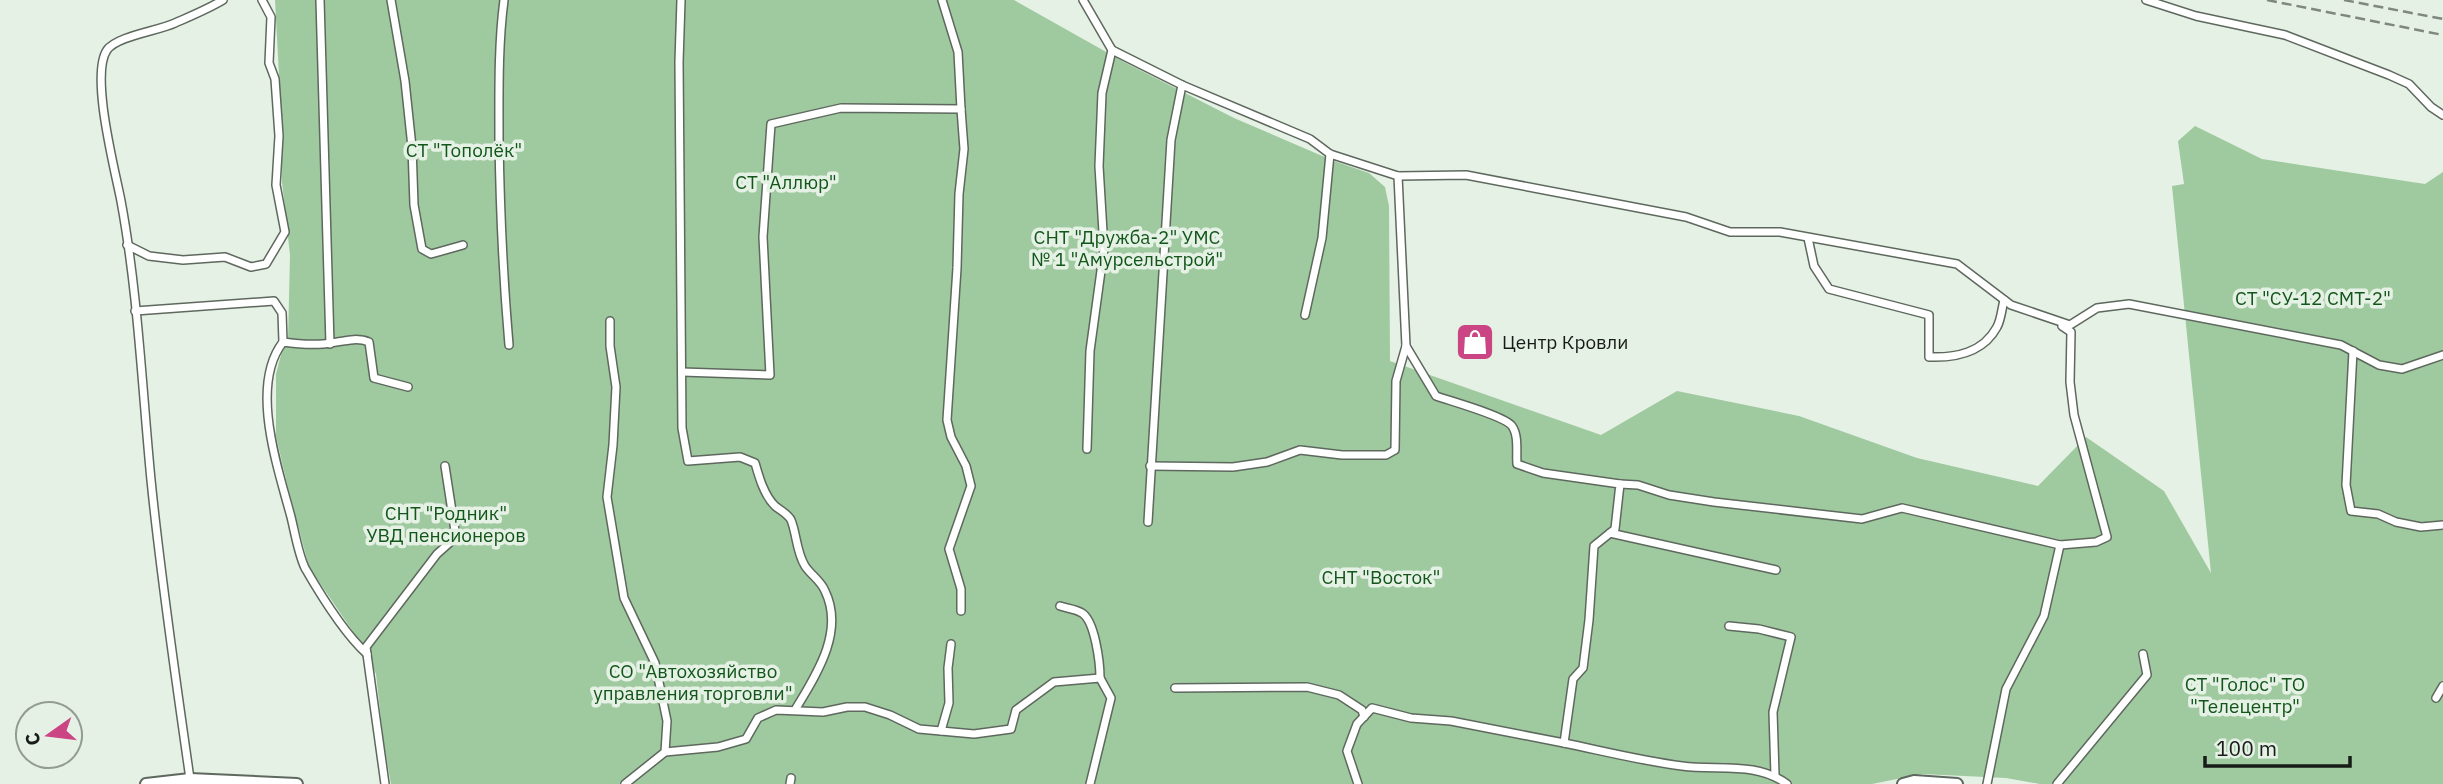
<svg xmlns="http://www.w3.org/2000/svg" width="2443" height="784" font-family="'IBM Plex Sans',sans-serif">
	<rect width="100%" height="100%" fill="#e5f1e5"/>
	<!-- green -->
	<polygon fill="#9fc99f" points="275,0 1014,0 1124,62 1234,118 1334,161 1369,173 1385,187 1389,206 1390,361 1601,435 1677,391 1799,416 1917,458 2038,486 2086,437 2164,491 2211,573 2172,186 2184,184 2178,141 2195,126 2262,159 2425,184 2443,172 2443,784 2040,784 2006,778 1922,774 1872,784 391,784 384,746 376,674 360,642 309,567 288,488 276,436 276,374 282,351 288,341 290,255 282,182 282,132"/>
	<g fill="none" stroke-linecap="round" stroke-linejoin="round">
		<!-- street casing -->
		<g stroke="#5e685e" stroke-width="10">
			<g id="street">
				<polyline points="320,0 330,344"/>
				<polyline points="391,0 405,81 412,147 414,205 422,249 431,254 463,245"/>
				<path d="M504,0c-6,46 -5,94 -5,140 1,69 4,136 10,205"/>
				<path d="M681,0l-2,62 3,366 6,33 52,-4 15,6c4,14 9,32 20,43 5,4 13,8 16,14 6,15 5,31 14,46 6,9 16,15 20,25 20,41 -9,84 -30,119"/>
				<polyline points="942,0 958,52 961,109"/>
				<polyline points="1083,0 1112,50 1182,85 1310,139 1330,154 1398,176 1466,175 1686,217 1730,232 1780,232 1957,264 2011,305 2070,325 2097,308 2129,304 2341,345 2379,365 2402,369 2443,355"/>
				<polyline points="2146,0 2196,16 2285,35 2389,75 2409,84 2431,107 2443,115"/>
				<path d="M1808,238l6,28 15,23 100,26v42c27,1 54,-4 68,-30 4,-7 5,-19 7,-27"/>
				<polyline points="127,245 149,256 183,260 225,257 251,267 266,264 285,232 276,185 279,136 275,79 269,63 271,17 262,0"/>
				<polyline points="135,311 274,301 282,313 283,342"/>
				<polyline points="1305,315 1322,238 1330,154"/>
				<polyline points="610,321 610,346 616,387 613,445 607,497 624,598 655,663 667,721 665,752 625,784"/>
				<path d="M1406,346l30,50c14,5 69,20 76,30 7,10 4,26 5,38l26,9 77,11 -5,45 -21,17 -5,74 -6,48 -10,11 -9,64c39,8 78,18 118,23 36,5 73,-5 105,18"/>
				<polyline points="2353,351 2346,485 2351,511 2378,514 2396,522 2421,527 2443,525"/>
				<polyline points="682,372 770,375 763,237 771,124 841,108 961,109 964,149 959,194 957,268 947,420 951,437 966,466 971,486 949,549 961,589 961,611"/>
				<polyline points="1087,449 1090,351 1104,249 1099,166 1102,93 1112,50"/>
				<polyline points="1150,466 1233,467 1267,462 1300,450 1342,455 1386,455 1395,450 1396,381 1406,346 1398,176"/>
				<polyline points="1620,484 1638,485 1669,495 1714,502 1862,519 1902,508 2060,545 2096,542 2107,537 2074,415 2070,382 2071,332 2062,326"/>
				<polyline points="1148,522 1171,140 1182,85"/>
				<polyline points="1610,533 1776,570"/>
				<path d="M1060,606c6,2 16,3 22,7 13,8 18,50 18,65"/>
				<polyline points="1729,626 1759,629 1791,637 1773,712 1775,775"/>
				<path d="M367,654c-21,-19 -47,-60 -62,-86 -7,-15 -10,-35 -14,-51 -13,-49 -42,-131 -8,-175 14,2 26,3 40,2 15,-1 32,-8 46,-2l5,36 34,9"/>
				<polyline points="1175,688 1307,687 1339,695 1362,710 1364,717"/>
				<polyline points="2436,698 2443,686"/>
				<polyline points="941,731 949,703 948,668 951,644"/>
				<polyline points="665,752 718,747 746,739 758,718 776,710 823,712 847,707 865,707 890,715 919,729 974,734 1011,729 1016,710 1054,682 1100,678 1111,698 1090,784"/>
				<path d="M190,779c-14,-99 -29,-199 -39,-299 -9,-93 -13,-187 -30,-279 -6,-31 -31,-126 -14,-151 10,-14 51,-19 68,-27 16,-7 33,-14 48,-23"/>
				<polyline points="385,784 366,647 437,554 456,537 445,466"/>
				<polyline points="790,784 791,778"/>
				<polyline points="1358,784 1347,751 1357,724 1372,708 1411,718 1451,721 1564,743"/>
				<polyline points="1987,784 2006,689 2044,616 2060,545"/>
				<polyline points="2057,784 2147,675 2143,654"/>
			</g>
		</g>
		<!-- secondary casing -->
		<g stroke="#5e685e" stroke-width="14">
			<g id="secondary">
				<polyline points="146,784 190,779 297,784"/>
				<polyline points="1903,784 1914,781 1957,784"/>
			</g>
		</g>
		<!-- street -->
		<use href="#street" stroke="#fff" stroke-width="7"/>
		<!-- secondary -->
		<use href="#secondary" stroke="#fff" stroke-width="10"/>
		<!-- rail -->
		<g stroke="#7f877f" stroke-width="2.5" stroke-dasharray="10 5" stroke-linecap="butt">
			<polyline points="2267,0 2443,35"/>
			<polyline points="2344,0 2443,19"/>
		</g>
	</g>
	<!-- icons -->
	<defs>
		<g id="shop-square" transform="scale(2.0125)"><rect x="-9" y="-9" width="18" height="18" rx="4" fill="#cb4484" stroke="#e5f1e5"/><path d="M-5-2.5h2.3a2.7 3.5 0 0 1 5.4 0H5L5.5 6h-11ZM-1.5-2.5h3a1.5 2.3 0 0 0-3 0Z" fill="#fff"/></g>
	</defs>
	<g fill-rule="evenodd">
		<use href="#shop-square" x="1475" y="342"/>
	</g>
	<g text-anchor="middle" stroke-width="7" stroke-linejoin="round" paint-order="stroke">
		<!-- park labels -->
		<g font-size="19" fill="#12561a" stroke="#e5f1e5">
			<text x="464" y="157">СТ "Тополёк"</text>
			<text x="786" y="189">СТ "Аллюр"</text>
			<text x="1127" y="244">СНТ "Дружба-2" УМС<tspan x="1127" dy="22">№ 1 "Амурсельстрой"</tspan></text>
			<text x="2313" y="305">СТ "СУ-12 СМТ-2"</text>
			<text x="446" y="520">СНТ "Родник"<tspan x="446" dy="22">УВД пенсионеров</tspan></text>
			<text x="1381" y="584">СНТ "Восток"</text>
			<text x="693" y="678">СО "Автохозяйство<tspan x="693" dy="22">управления торговли"</tspan></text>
			<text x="2245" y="691">СТ "Голос" ТО<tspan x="2245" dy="22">"Телецентр"</tspan></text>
		</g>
		<!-- poi labels -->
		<g font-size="19" fill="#181c18" stroke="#e5f1e5" text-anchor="start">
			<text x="1502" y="349">Центр Кровли</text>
		</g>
	</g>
	<!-- north arrow -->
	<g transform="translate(49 735) rotate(256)"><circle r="33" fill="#e5f1e5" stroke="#939c93" stroke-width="2"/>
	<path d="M0-5L12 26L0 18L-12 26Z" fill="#cb4484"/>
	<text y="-10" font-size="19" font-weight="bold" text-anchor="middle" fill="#181c18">С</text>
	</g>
	<!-- scale -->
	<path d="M2205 756v10h145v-10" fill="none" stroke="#181c18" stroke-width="3.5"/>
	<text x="2216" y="756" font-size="21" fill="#181c18" stroke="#e5f1e5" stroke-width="5" paint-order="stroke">100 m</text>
</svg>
